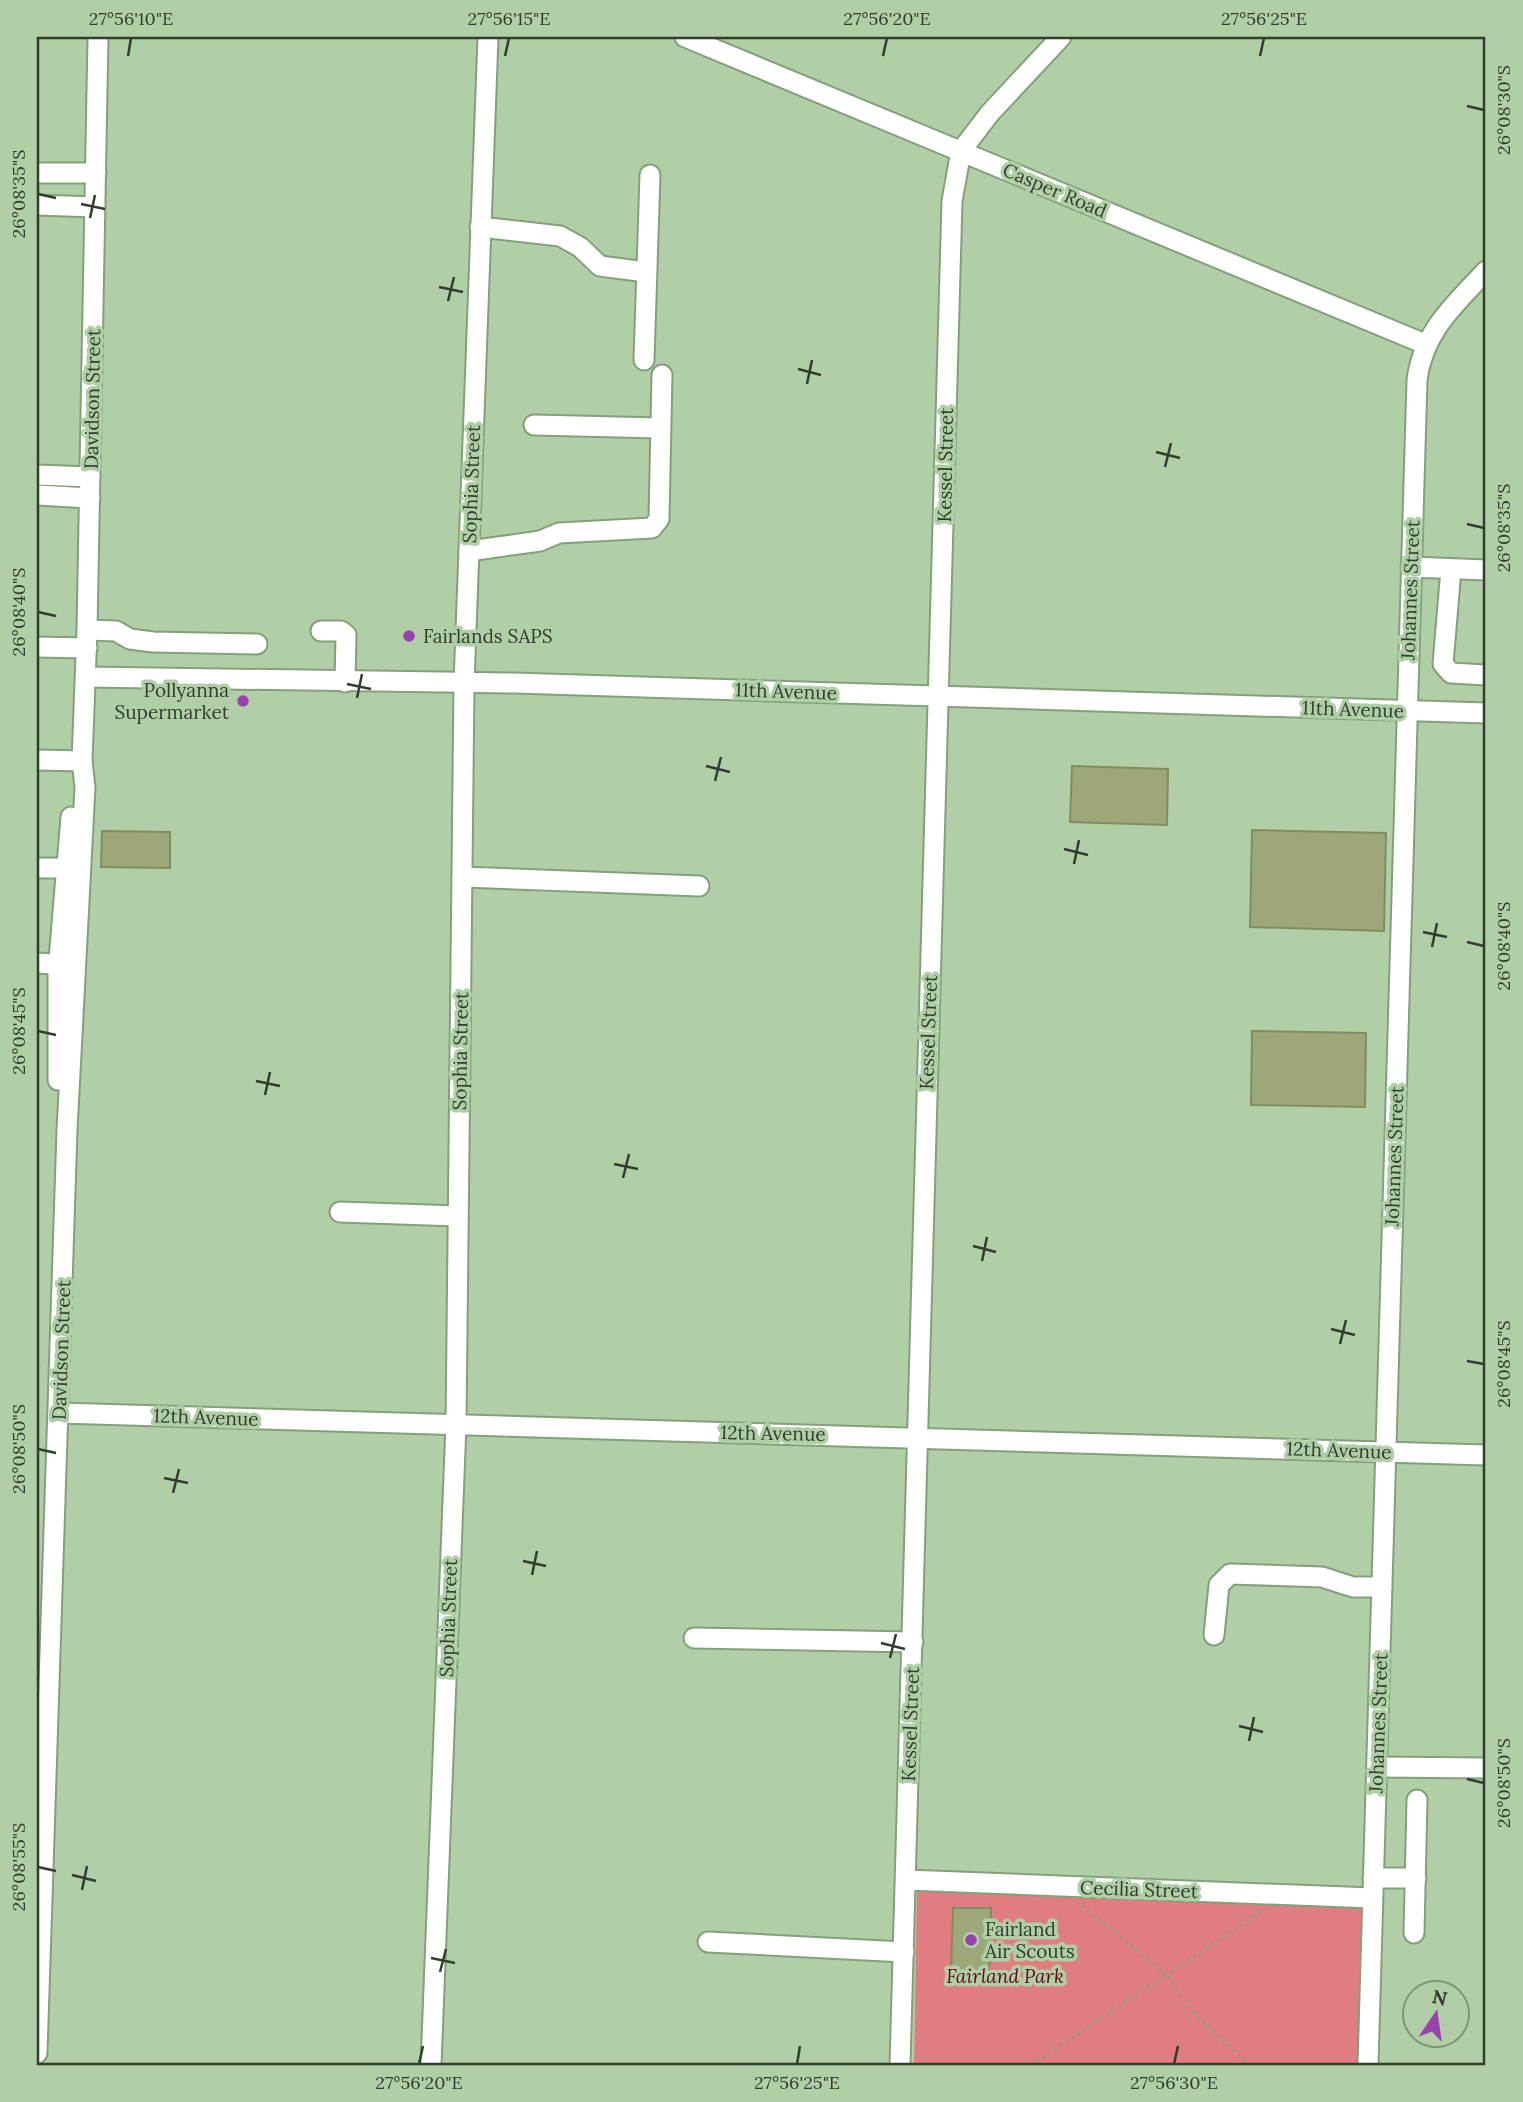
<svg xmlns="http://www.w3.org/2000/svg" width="1523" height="2102" font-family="Lora,serif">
	<rect width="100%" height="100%" fill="#b0cfa7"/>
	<!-- green -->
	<polygon fill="#df7d80" points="917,1882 1374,1904 1369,2065 914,2065"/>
	<!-- building -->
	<g fill="#9ca87a" stroke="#818c60" stroke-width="2">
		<polygon points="1072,766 1168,769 1167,825 1070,822"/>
		<polygon points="1252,830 1386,833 1384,931 1250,927"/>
		<polygon points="102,831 170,832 170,868 101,867"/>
		<polygon points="1252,1031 1366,1033 1365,1107 1251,1105"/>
		<polygon points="953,1908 991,1908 989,1974 951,1973"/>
	</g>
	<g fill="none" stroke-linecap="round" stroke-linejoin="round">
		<!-- minor casing -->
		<g stroke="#82a07a" stroke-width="23">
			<g id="minor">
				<polyline points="685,37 1425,344"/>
				<polyline points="37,173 96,173"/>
				<polyline points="37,205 95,207"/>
				<polyline points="480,227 560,236 580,247 600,266 646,272"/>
				<polyline points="644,360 650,175"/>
				<polyline points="534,425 660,428"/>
				<polyline points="37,475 90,477"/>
				<polyline points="37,495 90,498"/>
				<polyline points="469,551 540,541 559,533 652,528 659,519 662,375"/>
				<polyline points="1411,567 1486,570"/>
				<polyline points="1451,569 1443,664 1451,673 1486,675"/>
				<polyline points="87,630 116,631 130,639 153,642 257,644"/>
				<polyline points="321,631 341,631 346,635 345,682"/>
				<polyline points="37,647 87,648"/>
				<polyline points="86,677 514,683 1486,713"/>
				<polyline points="37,760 82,761"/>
				<polyline points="37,868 65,868"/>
				<polyline points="462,877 699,886"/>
				<polyline points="37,963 71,965"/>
				<polyline points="58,1080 58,971 71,817"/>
				<polyline points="340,1212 458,1216"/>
				<polyline points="59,1413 1486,1455"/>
				<polyline points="1214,1635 1219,1585 1230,1574 1322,1577 1353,1587 1382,1587"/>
				<polyline points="694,1638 913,1642"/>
				<polyline points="1377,1767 1486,1768"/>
				<polyline points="1373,1878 1416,1878"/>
				<polyline points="906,1880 1372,1898"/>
				<polyline points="1414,1933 1417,1800"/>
				<polyline points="708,1942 904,1952"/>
				<polyline points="37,2053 67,1130 85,787 82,761 87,630 98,37"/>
				<polyline points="431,2065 456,1425 464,684 488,37"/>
				<polyline points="900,2065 952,201 961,151 990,113 1061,37"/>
				<path d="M1368,2065l49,-1685c6,-48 37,-75 69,-109"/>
			</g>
		</g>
		<!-- path -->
		<g stroke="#869f7f" stroke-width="3.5" stroke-dasharray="2 5" stroke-linecap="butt">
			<polyline points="1082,1906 1167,1975 1189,2008 1249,2065"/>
			<polyline points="1031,2065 1262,1911"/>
		</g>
		<!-- minor -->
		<use href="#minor" stroke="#fff" stroke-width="19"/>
	</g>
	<!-- ticks -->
	<path fill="none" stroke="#313e2e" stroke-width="2.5" d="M128,56l3,-18M505,56l4,-18M883,56l4,-18M1260,56l4,-18M1467,106l17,4M38,194l18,4M81,204l24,5M90,218l5,-23M439,287l24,5M448,301l6,-24M798,369l23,6M807,384l5,-24M1156,452l24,6M1165,467l6,-24M1467,524l17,4M38,612l18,4M347,684l24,5M357,698l5,-24M706,766l24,6M715,781l6,-24M1064,849l24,6M1074,864l5,-24M1423,932l24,5M1467,942l17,4M1432,947l5,-24M38,1031l18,4M256,1081l24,5M265,1095l5,-23M614,1164l24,5M623,1178l6,-24M973,1246l23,6M982,1261l5,-24M1331,1329l24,6M1340,1344l6,-24M1467,1361l17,3M38,1449l18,4M164,1478l24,5M173,1493l6,-24M523,1561l23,5M532,1575l5,-24M881,1643l24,6M890,1658l6,-24M1239,1726l24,6M1249,1741l5,-24M1467,1779l17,4M38,1867l18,4M72,1875l24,6M82,1890l5,-24M431,1958l24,5M440,1972l6,-23M419,2064l4,-18M797,2064l3,-18M1174,2064l4,-18"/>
	<!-- markers -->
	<g fill="#9941ae" stroke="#b0cfa7" stroke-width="2.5">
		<circle cx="409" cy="636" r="7"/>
		<circle cx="243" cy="701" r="7"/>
		<circle cx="971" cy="1940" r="7"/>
	</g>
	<g text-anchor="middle" stroke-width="7" stroke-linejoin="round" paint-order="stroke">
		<!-- street labels -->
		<g font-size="19" fill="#313e2e" stroke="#b0cfa7">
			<text transform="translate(1055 190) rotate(23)" y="7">Casper Road</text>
			<text transform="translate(92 399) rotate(-89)" y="7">Davidson Street</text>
			<text transform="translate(945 465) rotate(-89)" y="7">Kessel Street</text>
			<text transform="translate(471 484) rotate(-88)" y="7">Sophia Street</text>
			<text transform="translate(1410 590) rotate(-88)" y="7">Johannes Street</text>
			<text transform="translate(786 691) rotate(2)" y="7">11th Avenue</text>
			<text transform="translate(1353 709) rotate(2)" y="7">11th Avenue</text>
			<text transform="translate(928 1032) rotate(-88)" y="7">Kessel Street</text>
			<text transform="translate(460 1051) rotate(-89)" y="7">Sophia Street</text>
			<text transform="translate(1394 1156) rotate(-88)" y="7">Johannes Street</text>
			<text transform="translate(61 1350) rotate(-88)" y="7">Davidson Street</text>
			<text transform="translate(206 1417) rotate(2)" y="7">12th Avenue</text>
			<text transform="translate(773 1433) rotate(1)" y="7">12th Avenue</text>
			<text transform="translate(1339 1450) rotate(2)" y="7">12th Avenue</text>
			<text transform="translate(448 1618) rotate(-88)" y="7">Sophia Street</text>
			<text transform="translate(1378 1723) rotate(-88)" y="7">Johannes Street</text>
			<text transform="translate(910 1724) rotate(-88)" y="7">Kessel Street</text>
			<text transform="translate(1139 1889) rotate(2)" y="7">Cecilia Street</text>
		</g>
		<!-- poi labels -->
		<g font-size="19" fill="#313e2e" stroke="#b0cfa7" text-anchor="start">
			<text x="423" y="643">Fairlands SAPS</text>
			<text x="229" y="697" text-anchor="end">Pollyanna<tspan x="229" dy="22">Supermarket</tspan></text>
			<text x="985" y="1936">Fairland<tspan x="985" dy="22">Air Scouts</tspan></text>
		</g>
		<!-- park labels -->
		<g font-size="19" font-style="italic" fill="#650518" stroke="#b0cfa7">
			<text x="1005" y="1983">Fairland Park</text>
		</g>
	</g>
	<!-- border -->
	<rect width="1523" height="2102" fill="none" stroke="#b0cfa7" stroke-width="77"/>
	<!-- north arrow -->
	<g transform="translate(1436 2014) rotate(13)"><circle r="33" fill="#b0cfa7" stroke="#7d9577" stroke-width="2"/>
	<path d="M0-5L12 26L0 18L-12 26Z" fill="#9941ae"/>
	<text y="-10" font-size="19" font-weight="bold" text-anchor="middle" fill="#313e2e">N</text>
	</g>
	<rect x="38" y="38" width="1446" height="2026" fill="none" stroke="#313e2e" stroke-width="2.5"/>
	<g font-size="18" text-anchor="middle" fill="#313e2e">
		<text x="131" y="25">27°56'10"E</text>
		<text x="509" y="25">27°56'15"E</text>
		<text x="887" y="25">27°56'20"E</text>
		<text x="1264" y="25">27°56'25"E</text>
		<text transform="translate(1504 110) rotate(-90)" y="6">26°08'30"S</text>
		<text transform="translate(19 194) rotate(-90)" y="6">26°08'35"S</text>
		<text transform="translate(1504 528) rotate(-90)" y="6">26°08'35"S</text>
		<text transform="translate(19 612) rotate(-90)" y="6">26°08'40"S</text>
		<text transform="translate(1504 946) rotate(-90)" y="6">26°08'40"S</text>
		<text transform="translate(19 1031) rotate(-90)" y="6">26°08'45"S</text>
		<text transform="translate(1504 1364) rotate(-90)" y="6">26°08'45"S</text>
		<text transform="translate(19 1449) rotate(-90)" y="6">26°08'50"S</text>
		<text transform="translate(1504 1783) rotate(-90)" y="6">26°08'50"S</text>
		<text transform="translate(19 1867) rotate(-90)" y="6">26°08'55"S</text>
		<text x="419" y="2089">27°56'20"E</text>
		<text x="797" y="2089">27°56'25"E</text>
		<text x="1174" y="2089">27°56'30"E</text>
	</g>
</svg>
